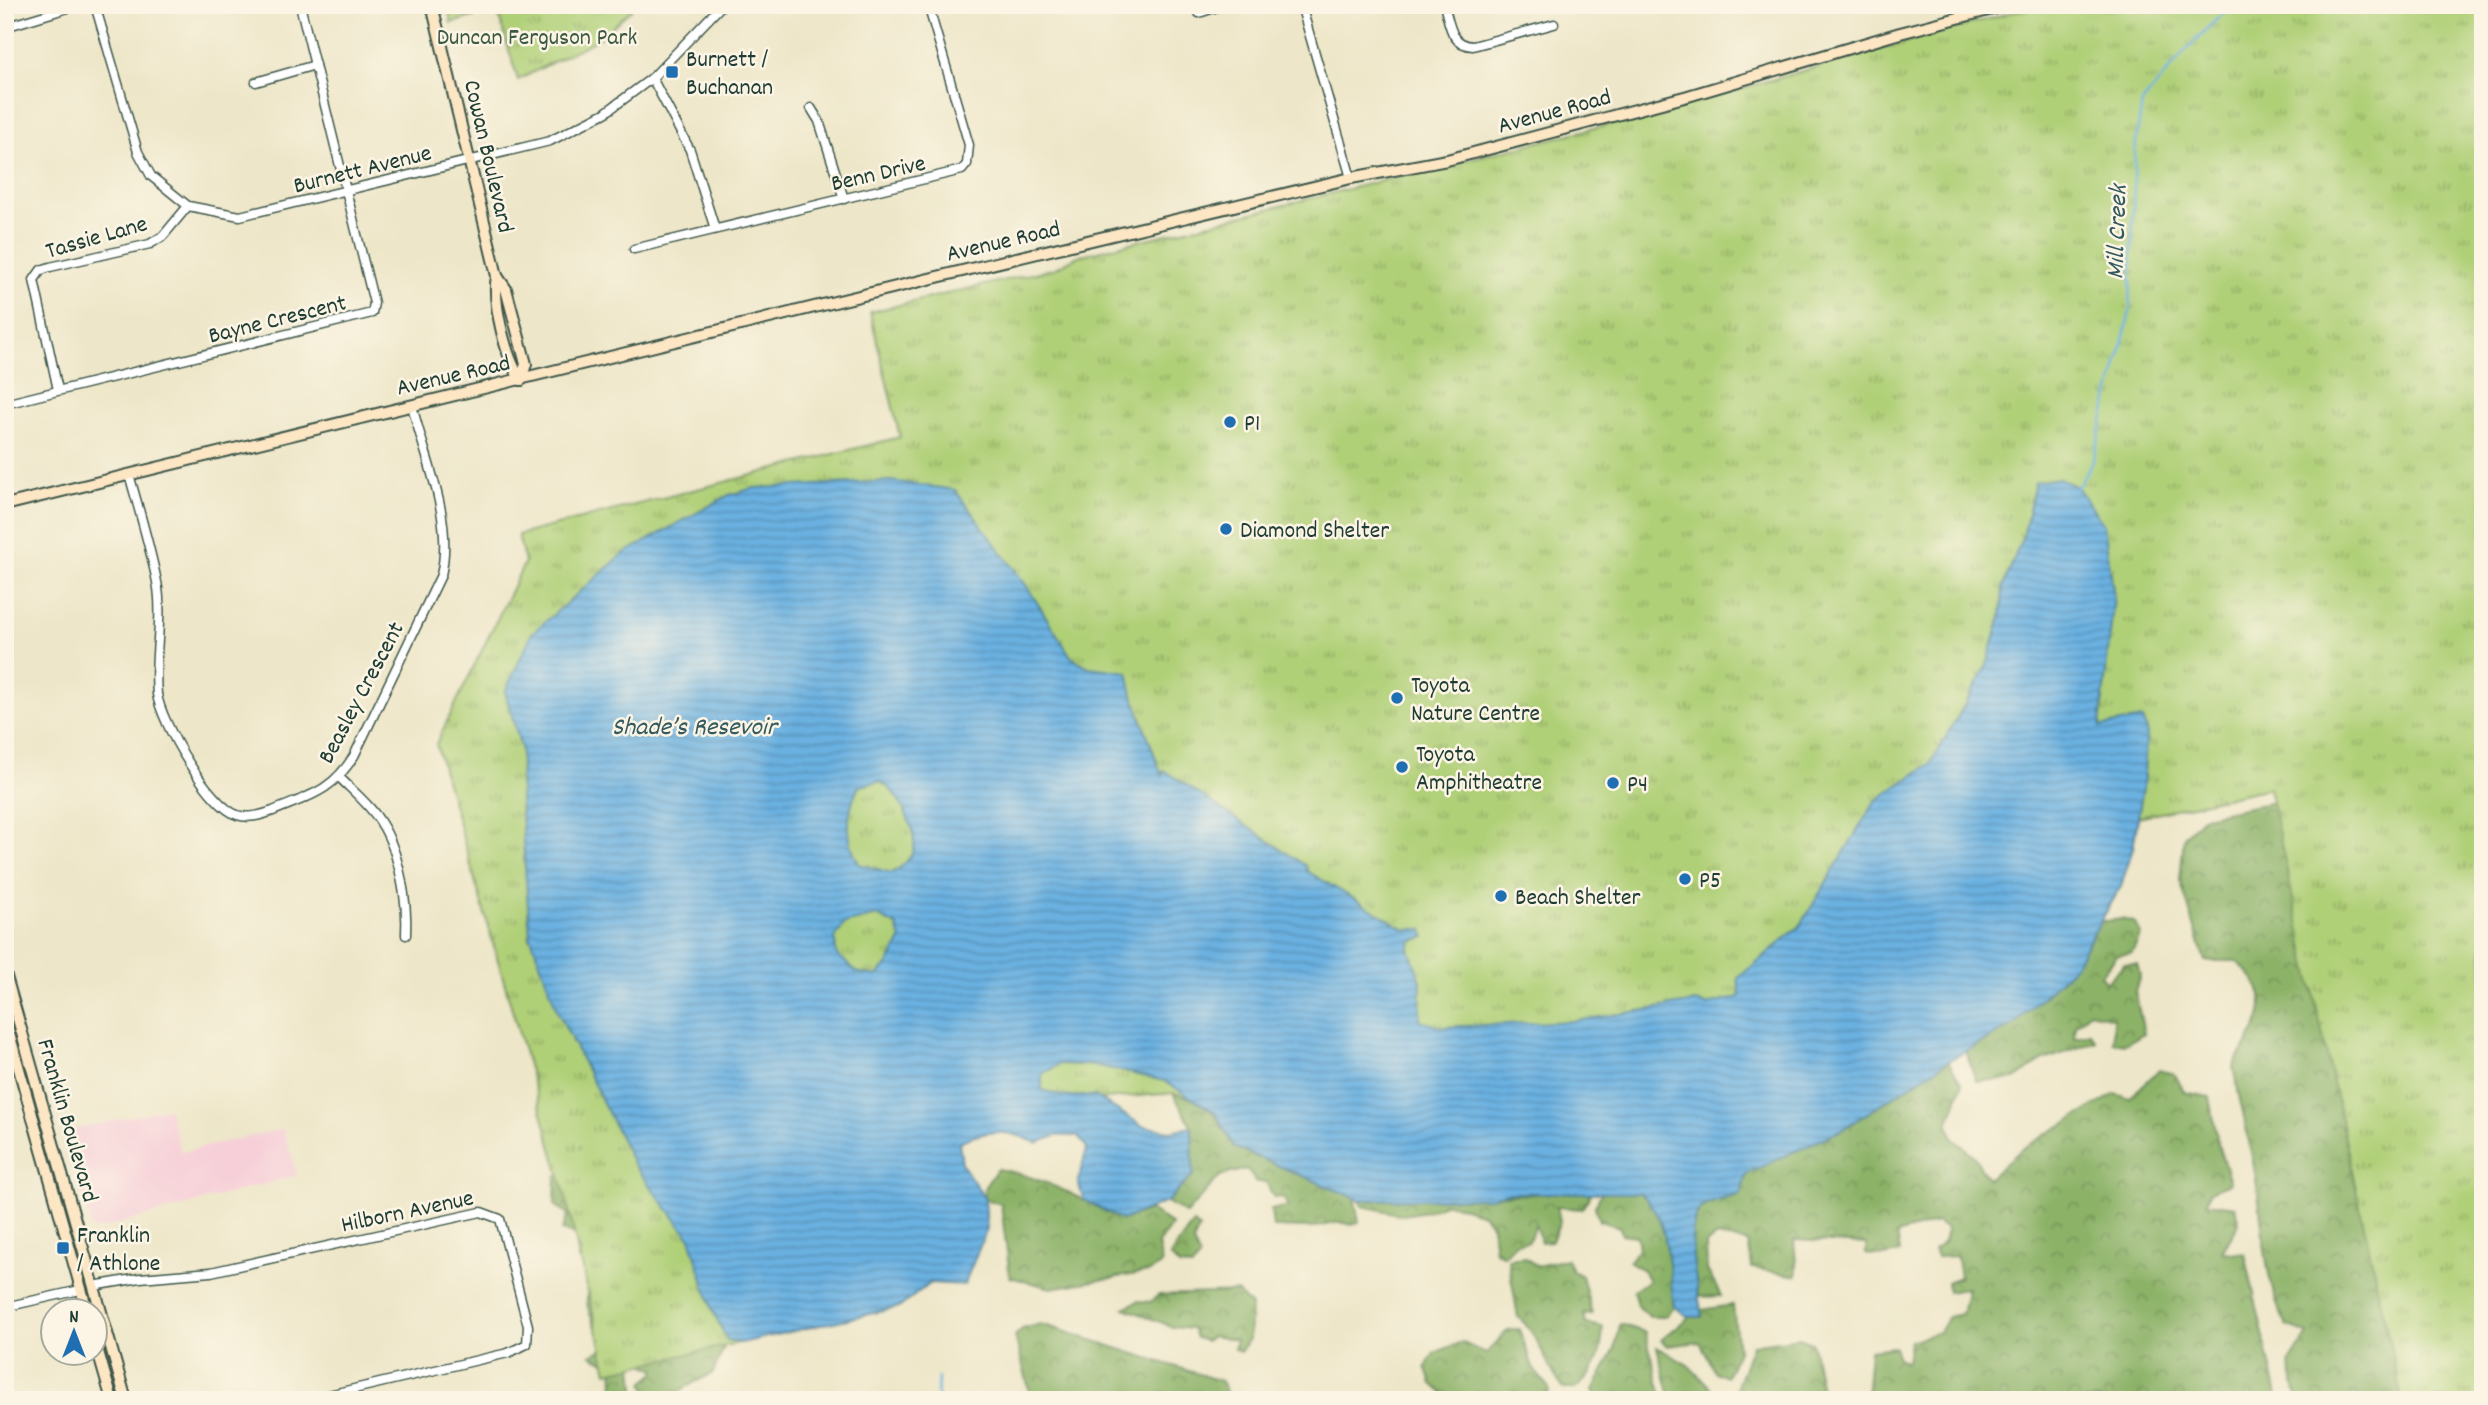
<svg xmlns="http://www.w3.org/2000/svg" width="2488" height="1405" font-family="Dekko,sans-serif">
	<defs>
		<pattern id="forest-crowns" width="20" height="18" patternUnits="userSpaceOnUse" patternTransform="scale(1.75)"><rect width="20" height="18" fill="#8cb268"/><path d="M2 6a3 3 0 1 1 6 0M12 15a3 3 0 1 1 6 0" fill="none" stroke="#729256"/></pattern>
		<pattern id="park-tufts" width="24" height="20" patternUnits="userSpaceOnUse" patternTransform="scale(1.75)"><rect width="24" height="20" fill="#b0d078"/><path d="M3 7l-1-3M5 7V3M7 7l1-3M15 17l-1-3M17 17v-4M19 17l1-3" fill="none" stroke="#8faa63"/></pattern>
		<pattern id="water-rules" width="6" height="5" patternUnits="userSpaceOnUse" patternTransform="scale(1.75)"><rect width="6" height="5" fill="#6ab1e1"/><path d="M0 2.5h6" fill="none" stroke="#5791b7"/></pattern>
	</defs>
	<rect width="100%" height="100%" fill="#fcf5e5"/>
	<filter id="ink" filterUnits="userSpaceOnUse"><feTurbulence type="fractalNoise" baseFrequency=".0143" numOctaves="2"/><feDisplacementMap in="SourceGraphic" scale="14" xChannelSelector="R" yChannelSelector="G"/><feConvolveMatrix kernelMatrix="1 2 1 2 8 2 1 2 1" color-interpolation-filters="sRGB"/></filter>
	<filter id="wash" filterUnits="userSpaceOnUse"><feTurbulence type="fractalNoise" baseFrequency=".00686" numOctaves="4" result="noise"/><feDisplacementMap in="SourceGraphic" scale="28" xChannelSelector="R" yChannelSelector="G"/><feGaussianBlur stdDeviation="1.57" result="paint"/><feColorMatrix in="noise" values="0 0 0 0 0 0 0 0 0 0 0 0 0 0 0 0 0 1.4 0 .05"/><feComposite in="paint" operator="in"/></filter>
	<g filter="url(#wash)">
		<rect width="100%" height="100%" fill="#ede6c8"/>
		<!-- built -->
		<polygon fill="#f6cfd8" points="168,1108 181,1152 283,1129 297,1175 92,1231 67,1131"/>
		<!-- forest -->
		<g fill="url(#forest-crowns)" stroke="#56784e" stroke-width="2">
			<path d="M2290,799l193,601h-185l-9,-36 19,-30 -21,-8c-25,-46 -23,-103 -32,-153 -6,-36 -15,-71 -22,-106 25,-43 49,-67 3,-106h-31l-25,-81 4,-44 20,-20z"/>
			<polygon points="2122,919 2134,922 2141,934 2132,953 2117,955 2100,976 2106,983 2124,964 2137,964 2140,975 2135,992 2144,1033 2125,1044 2113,1042 2113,1018 2090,1012 2075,1025 2074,1038 2090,1033 2096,1041 2042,1061 2015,1079 1976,1081 1966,1051 2013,1025 2074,967 2098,922"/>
			<path d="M1948,1061l14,23 -14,41 7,15 18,15 15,24 35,-31 92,-54 14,4 30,-28 16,4 9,18 26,5 8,47 12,39 -20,8 -3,12 28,4 4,17 -17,28 23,2 33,146h-412l4,-50 24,-3 4,11 9,4 3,-21 29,-9 9,-15 14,-3 6,-26 -20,4 -1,-10 13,-5 -3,-21 -20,1 -3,-7 10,-8 3,-12 -10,-8 -40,12 3,18 -15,4 -19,-2v-10l-72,-4 3,36 -45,-8 -4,-26 -32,-6 -10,8 1,26 14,26 -22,1c-4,-21 -14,-69 1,-87 8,-9 30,-12 41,-16l5,-20 95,-44z"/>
			<path d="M1173,1093c37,8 45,23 61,54l120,50 5,25 -7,3 -12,-3 -29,6 -38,-1 -2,-17 18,-4 -6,-9 -9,1 -8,-16h-10l-9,-13 -27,7 -34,38 -19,-12 26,-27 -1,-48z"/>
			<path d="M567,1168l160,172 -14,33 -28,14 -12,13h-26l2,-8 -6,-9 11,-9 2,-6 -9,-2 -7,-12 -7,10 3,36h-34l12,-16 -1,-18 -22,-11 15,-8c-13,-27 -27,-42 -14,-72l-13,-16 -4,-24 -13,-5 6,-16 -13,-9 1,-28z"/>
			<path d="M997,1169c44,7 85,30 125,51l28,-10 22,15 -14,19 4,20 -13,8 -98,16 -41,-11 -9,-73 -16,-5 -1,-11z"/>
			<polygon points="1592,1192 1582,1209 1557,1207 1560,1221 1552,1241 1541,1242 1535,1225 1529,1241 1516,1243 1504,1256 1495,1251 1492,1226 1483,1214 1448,1203 1427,1211 1403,1215 1362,1206 1360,1200"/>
			<path d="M1602,1192c11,0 29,-3 39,1 28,13 29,87 33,114l-9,10h-15l-13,-12 -4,-15 16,-9 -6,-11 -14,-9 10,-13 -2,-12 -15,-2 -2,-7 -21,-6 -4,-15z"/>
			<polygon points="1193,1223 1199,1228 1193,1243 1200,1257 1192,1267 1179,1266 1170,1256"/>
			<path d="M1524,1257l13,9 30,-7 5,12 10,5 10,38 -8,-1 2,11 17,3c-1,27 -7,45 -28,62h-11c-19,-22 -24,-54 -46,-72l-10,-58z"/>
			<polygon points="1237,1292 1251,1306 1249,1339 1240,1352 1234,1349 1236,1340 1212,1336 1206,1341 1196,1338 1192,1329 1173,1327 1124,1308 1138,1301 1150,1302 1159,1295"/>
			<polygon points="1733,1305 1738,1351 1726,1377 1715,1372 1700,1342 1667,1346 1661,1340 1689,1317 1702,1317 1701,1310"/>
			<polygon points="1041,1324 1221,1381 1230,1400 1182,1400 1179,1397 1175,1400 1032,1400 1015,1336 1022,1329"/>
			<polygon points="1620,1324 1645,1332 1663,1400 1598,1400 1593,1390 1615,1349"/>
			<polygon points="1519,1329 1534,1370 1549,1388 1548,1398 1450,1400 1432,1384 1426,1367 1434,1353 1462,1342 1486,1354 1508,1330"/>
			<polygon points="1799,1338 1812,1343 1823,1400 1732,1400 1752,1345"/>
			<polygon points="1657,1347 1688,1365 1718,1395 1717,1400 1671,1400"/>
		</g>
		<!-- park -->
		<g fill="url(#park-tufts)" stroke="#688656" stroke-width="2">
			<polygon points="448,5 636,5 600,38 518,80 497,10 451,23"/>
			<path d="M2037,5h446v1395h-81l-133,-612 -131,29 -17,69 -47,81 -61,58 -65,36 -107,69 -201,63h-135l-13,5 -132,2 -126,-53c-16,-31 -25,-46 -61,-54l-205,18 -68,196 -293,65 -42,-178 -129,-450 89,-182 -7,-27 382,-98 -30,-125 186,-44 22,-12 569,-141z"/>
		</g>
		<!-- water -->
		<path fill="url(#water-rules)" stroke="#44778a" stroke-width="2" fill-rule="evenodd" d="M2059,478l18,9 27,38 10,72 -14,130 42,-8 5,11 -4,58 -10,60 -12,38 -47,81 -61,58 -65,36 -107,69 -95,44 -5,20c-11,4 -32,7 -41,15 -17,18 -1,86 2,108h-13l-15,-10c-6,-38 -3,-88 -34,-114h-135l-13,5 -132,2 -126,-53 -18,-34 -52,-32 -65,-15 -39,-2 -18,10v16l20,6h33l48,30 27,5 22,-4 1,48 -26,27 -45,18 -38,-20 -6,-18 9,-34 -9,-12h-22l-19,7c-29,-14 -49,-14 -78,-1l3,22 23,35 2,30 -23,56 -34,-2 -30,24 -159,36 -14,-3 -15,-31 -22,-71 -56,-73 -77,-155 -27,-75 -10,-135 1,-52 -16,-56 27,-59 91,-79 106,-59 25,-7 138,-7 63,9 71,95 46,73 17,9 39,5 5,23 29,81 2,-6 142,96 1,5 98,58h18l2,8 -14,4 -2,8 12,32 -1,40 22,6 133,-6 121,-19 11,3 33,-8 -2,-19 62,-52 75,-125 55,-37 56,-96 15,-52 2,-29 21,-54 11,-51zM879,781c18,8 37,47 35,67 -2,10 -13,20 -22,25l-33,-9c-14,-26 -13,-50 -1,-77zM877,916l20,10 4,14 -12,23 -12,13 -21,-4 -20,-19 -1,-14 9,-15z"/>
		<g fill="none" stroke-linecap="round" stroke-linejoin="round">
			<!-- stream -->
			<g stroke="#6ab1e1" stroke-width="2.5">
				<polyline points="2076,489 2092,464 2130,312 2135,149 2142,103 2183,53 2231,5"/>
				<polyline points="937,1400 938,1378"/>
			</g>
		</g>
	</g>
	<g filter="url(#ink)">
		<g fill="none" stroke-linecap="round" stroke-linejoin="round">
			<!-- street casing -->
			<g stroke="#3e564a" stroke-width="11">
				<g id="street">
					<polyline points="95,5 138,152 151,176 188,206 240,216 550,141 605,113 652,78 722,5"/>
					<polyline points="1301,5 1351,178"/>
					<path d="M1444,5c6,19 6,40 29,41l81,-22"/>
					<polyline points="1199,13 1223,5"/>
					<polyline points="5,27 78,5"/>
					<polyline points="652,78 690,150 715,229"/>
					<polyline points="256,82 315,65"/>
					<polyline points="811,108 819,121 844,199"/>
					<polyline points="634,249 962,170 967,164 969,145 928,5"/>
					<polyline points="58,390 34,280 41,270 50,267 150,244 163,236 188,206"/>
					<polyline points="5,404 372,313 374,303 300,5"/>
					<path d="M129,474c10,36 21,72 28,108 7,36 -4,75 0,112 4,29 52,111 80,121 12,4 25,0 36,-4 38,-16 58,-19 81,-55l87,-181c13,-57 -16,-115 -29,-170"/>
					<path d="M340,778c14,14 31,28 41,45 18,28 27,79 25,112"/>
					<polyline points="93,1286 140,1278 211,1272 481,1212 500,1219 528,1326 527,1344 508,1353 307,1400"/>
					<polyline points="5,1307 80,1290"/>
				</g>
			</g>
			<!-- secondary casing -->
			<g stroke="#3e564a" stroke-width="14">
				<g id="secondary">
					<polyline points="432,5 497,276 506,289 526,364 521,380"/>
					<path d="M497,276c-5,27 9,82 24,104"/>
					<polyline points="5,505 937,277 1351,178 1447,160 1688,96 1900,33 2008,5"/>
					<polyline points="5,973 126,1400"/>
					<polyline points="5,1019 87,1310"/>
					<polyline points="94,1338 112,1400"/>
				</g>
			</g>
			<!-- street -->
			<use href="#street" stroke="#fff" stroke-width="8"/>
			<!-- secondary -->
			<use href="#secondary" stroke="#fce6c4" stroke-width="10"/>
		</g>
	</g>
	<!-- markers -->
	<g fill="#1f6fb2" stroke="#fcf5e5" stroke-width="2.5">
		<rect x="665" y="65" width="14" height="14" rx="3.5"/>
		<circle cx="1230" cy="422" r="7"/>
		<circle cx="1226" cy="529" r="7"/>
		<circle cx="1397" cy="698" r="7"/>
		<circle cx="1402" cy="767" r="7"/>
		<circle cx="1613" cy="783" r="7"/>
		<circle cx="1685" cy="879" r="7"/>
		<circle cx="1501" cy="896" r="7"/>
		<rect x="56" y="1241" width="14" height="14" rx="3.5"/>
	</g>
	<g text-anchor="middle" stroke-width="5" stroke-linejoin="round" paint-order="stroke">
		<!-- park labels -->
		<g font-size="24" fill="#3c5a42" stroke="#fcf5e5">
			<text x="537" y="44">Duncan Ferguson Park</text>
		</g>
		<!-- poi labels -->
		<g font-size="24" fill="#1f3d34" stroke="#fcf5e5" text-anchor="start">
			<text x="686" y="66">Burnett /<tspan x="686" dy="28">Buchanan</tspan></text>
			<text x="1244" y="430">P1</text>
			<text x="1240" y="537">Diamond Shelter</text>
			<text x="1411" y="692">Toyota<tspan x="1411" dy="28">Nature Centre</tspan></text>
			<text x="1416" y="761">Toyota<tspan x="1416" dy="28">Amphitheatre</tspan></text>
			<text x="1627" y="791">P4</text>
			<text x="1699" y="887">P5</text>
			<text x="1515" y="904">Beach Shelter</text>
			<text x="77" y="1242">Franklin<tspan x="77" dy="28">/ Athlone</tspan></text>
		</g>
		<!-- street labels -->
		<g font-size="24" fill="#1f3d34" stroke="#fcf5e5">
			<text transform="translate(1554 110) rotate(-15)" y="8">Avenue Road</text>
			<text transform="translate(490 156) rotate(77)" y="8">Cowan Boulevard</text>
			<text transform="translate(362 168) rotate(-14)" y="8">Burnett Avenue</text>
			<text transform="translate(878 172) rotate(-13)" y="8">Benn Drive</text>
			<text transform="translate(96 236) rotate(-16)" y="8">Tassie Lane</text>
			<text transform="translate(1003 240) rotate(-13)" y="8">Avenue Road</text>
			<text transform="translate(277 318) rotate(-14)" y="8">Bayne Crescent</text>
			<text transform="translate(453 374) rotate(-13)" y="8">Avenue Road</text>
			<text transform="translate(360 692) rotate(-62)" y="8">Beasley Crescent</text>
			<text transform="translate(69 1120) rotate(74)" y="8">Franklin Boulevard</text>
			<text transform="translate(407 1210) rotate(-12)" y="8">Hilborn Avenue</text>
		</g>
		<!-- water labels -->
		<g font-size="26" font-style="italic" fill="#325a5f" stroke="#fcf5e5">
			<text transform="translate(2115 232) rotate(-88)" y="9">Mill Creek</text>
			<text x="694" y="734">Shade’s Resevoir</text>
		</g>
	</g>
	<!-- margin -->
	<rect width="2488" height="1405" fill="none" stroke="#fcf5e5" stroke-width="28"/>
	<!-- north arrow -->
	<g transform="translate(74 1332)"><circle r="33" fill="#fcf5e5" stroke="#a4ab9e" stroke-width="2"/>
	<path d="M0-5L12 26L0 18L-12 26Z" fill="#1f6fb2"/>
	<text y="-10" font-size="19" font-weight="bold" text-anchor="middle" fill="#1f3d34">N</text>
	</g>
</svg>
